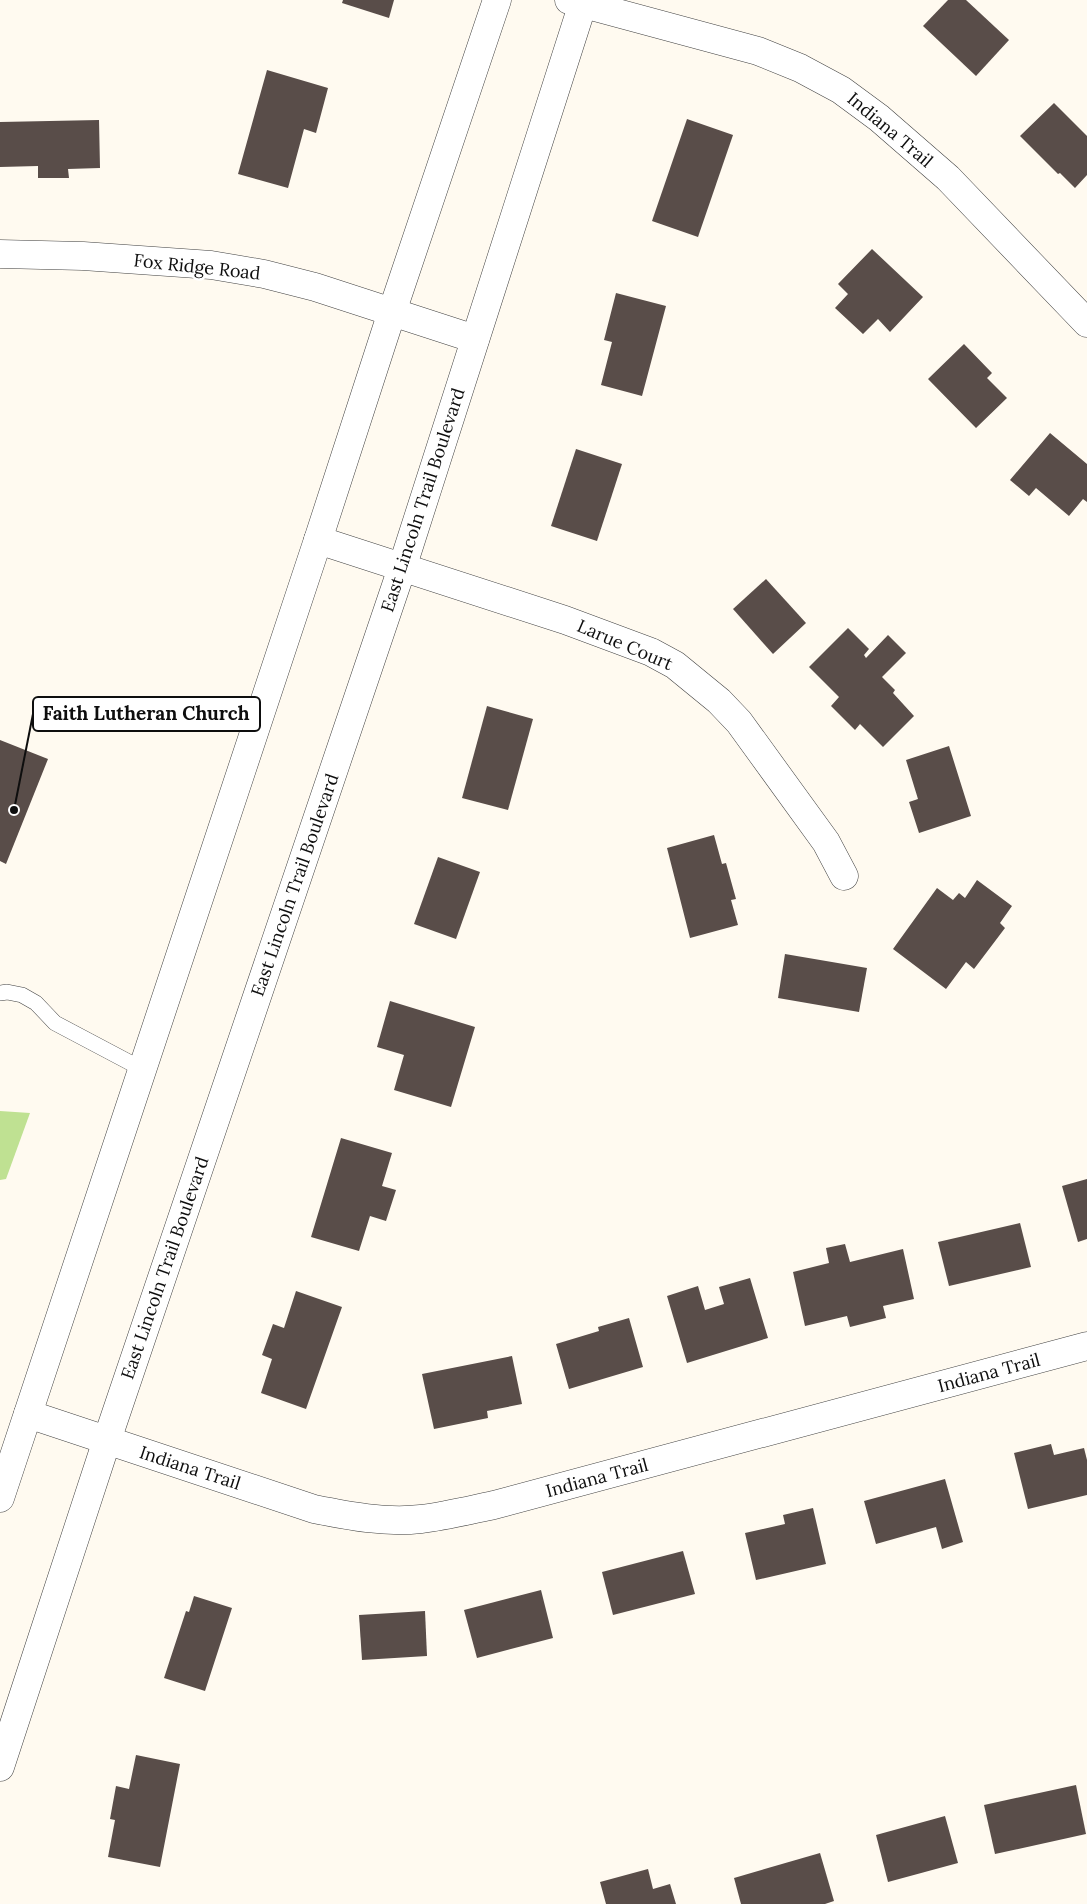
<svg xmlns="http://www.w3.org/2000/svg" width="1087" height="1904" font-family="Lora,serif">
	<rect width="100%" height="100%" fill="#fffaf0"/>
	<!-- forest -->
	<polygon fill="#bfe192" points="0,1111 30,1113 6,1179 0,1180"/>
	<!-- building -->
	<g fill="#594d49">
		<polygon points="343,0 394,0 389,18 342,3"/>
		<polygon points="948,0 966,0 1009,40 976,76 923,26"/>
		<polygon points="267,70 328,88 316,133 304,129 288,188 238,174"/>
		<polygon points="1054,103 1087,136 1087,175 1075,188 1060,173 1058,174 1020,136"/>
		<polygon points="687,119 733,135 698,237 652,221"/>
		<polygon points="99,120 100,168 68,169 69,178 38,178 38,166 0,167 0,122"/>
		<polygon points="872,249 923,297 890,332 878,319 863,334 835,308 848,294 838,284"/>
		<polygon points="616,293 666,306 642,396 601,385 612,342 604,340"/>
		<polygon points="964,344 992,373 987,378 1007,398 976,428 928,379"/>
		<polygon points="1050,433 1087,464 1087,502 1083,499 1069,516 1036,488 1029,496 1010,480"/>
		<polygon points="576,449 622,464 597,541 551,526"/>
		<polygon points="766,579 806,623 773,654 733,609"/>
		<polygon points="848,628 869,649 864,655 866,658 888,635 906,653 882,677 895,690 893,693 914,716 883,747 860,724 855,730 831,706 839,697 809,667"/>
		<polygon points="487,706 533,719 508,810 462,798"/>
		<polygon points="0,740 48,759 6,864 0,861"/>
		<polygon points="949,746 971,816 919,833 909,802 918,799 906,760"/>
		<polygon points="714,835 722,864 726,863 736,899 731,900 738,925 690,938 667,848"/>
		<polygon points="438,857 480,872 456,939 414,924"/>
		<polygon points="977,880 1012,906 1000,923 1005,928 974,969 966,962 946,989 893,949 937,888 953,900 959,893 965,898"/>
		<polygon points="785,954 867,968 859,1012 778,998"/>
		<polygon points="390,1001 475,1027 451,1107 394,1090 404,1055 377,1047"/>
		<polygon points="341,1138 392,1153 382,1186 396,1190 386,1221 370,1216 359,1251 311,1237"/>
		<polygon points="1087,1179 1087,1239 1078,1242 1062,1186"/>
		<polygon points="1020,1223 1031,1267 949,1286 938,1242"/>
		<polygon points="845,1244 850,1262 903,1249 914,1299 883,1306 886,1318 850,1327 847,1316 805,1326 793,1272 829,1263 826,1248"/>
		<polygon points="750,1278 768,1338 687,1363 667,1296 698,1286 705,1310 724,1304 719,1287"/>
		<polygon points="296,1291 342,1307 306,1409 261,1393 272,1359 262,1355 273,1324 284,1328"/>
		<polygon points="629,1318 643,1367 569,1389 556,1344 599,1331 598,1327"/>
		<polygon points="512,1356 522,1404 487,1411 488,1418 434,1429 422,1374"/>
		<polygon points="1051,1444 1054,1455 1084,1448 1087,1460 1087,1495 1028,1509 1014,1453"/>
		<polygon points="945,1479 963,1542 942,1549 936,1527 876,1544 864,1501"/>
		<polygon points="813,1508 826,1564 756,1580 745,1533 785,1524 783,1515"/>
		<polygon points="683,1551 695,1594 613,1615 602,1572"/>
		<polygon points="541,1590 553,1638 477,1658 464,1610"/>
		<polygon points="194,1596 232,1608 205,1691 164,1678 186,1611 189,1612"/>
		<polygon points="425,1611 427,1656 362,1660 359,1615"/>
		<polygon points="136,1755 180,1764 160,1867 108,1857 115,1820 110,1819 116,1786 129,1789"/>
		<polygon points="1076,1785 1086,1834 995,1854 984,1805"/>
		<polygon points="945,1816 958,1863 888,1882 876,1835"/>
		<polygon points="820,1853 834,1901 825,1904 741,1904 734,1878"/>
		<polygon points="648,1869 653,1889 670,1884 676,1904 606,1904 600,1882"/>
	</g>
	<g fill="none" stroke-linecap="round" stroke-linejoin="round">
		<!-- service casing -->
		<g stroke="#414141" stroke-width="16">
			<polyline id="service" points="0,993 7,992 22,995 36,1003 55,1023 142,1069"/>
		</g>
		<!-- minor casing -->
		<g stroke="#414141" stroke-width="29">
			<g id="minor">
				<polyline points="569,0 758,51 800,68 841,90 879,118 948,178 1087,323"/>
				<polyline points="0,254 83,256 211,265 264,274 315,287 475,339"/>
				<polyline points="318,540 565,620 651,652 675,665 719,701 739,722 826,842 844,876"/>
				<path d="M28,1414l286,95c35,7 71,14 107,10 25,-3 49,-9 73,-14l593,-159"/>
			</g>
		</g>
		<!-- tertiary casing -->
		<g stroke="#414141" stroke-width="29">
			<g id="tertiary">
				<polyline points="0,1498 318,540 392,312 497,0"/>
				<polyline points="0,1767 107,1440 402,568 584,0"/>
			</g>
		</g>
		<!-- service -->
		<use href="#service" stroke="#fff" stroke-width="15"/>
		<!-- minor -->
		<use href="#minor" stroke="#fff" stroke-width="28"/>
		<!-- tertiary -->
		<use href="#tertiary" stroke="#fff" stroke-width="28"/>
	</g>
	<g text-anchor="middle" stroke-width="5" stroke-linejoin="round" paint-order="stroke">
		<!-- street labels -->
		<g font-size="18" fill="#0e0e0e" stroke="#fff">
			<text transform="translate(890 130) rotate(40)" y="6">Indiana Trail</text>
			<text transform="translate(197 267) rotate(6)" y="6">Fox Ridge Road</text>
			<text transform="translate(423 500) rotate(-72)" y="6">East Lincoln Trail Boulevard</text>
			<text transform="translate(625 645) rotate(23)" y="6">Larue Court</text>
			<text transform="translate(295 885) rotate(-71)" y="6">East Lincoln Trail Boulevard</text>
			<text transform="translate(165 1268) rotate(-71)" y="6">East Lincoln Trail Boulevard</text>
			<text transform="translate(989 1373) rotate(-15)" y="6">Indiana Trail</text>
			<text transform="translate(190 1468) rotate(18)" y="6">Indiana Trail</text>
			<text transform="translate(597 1478) rotate(-15)" y="6">Indiana Trail</text>
		</g>
	</g>
	<!-- callouts -->
	<path fill="none" stroke="#0e0e0e" stroke-width="2" d="M14 810L33 714"/>
	<circle fill="#0e0e0e" stroke="#fff" stroke-width="2" cx="14" cy="810" r="5"/>
	<rect fill="#fff" stroke="#0e0e0e" stroke-width="2" x="33" y="697" width="227" height="34" rx="5"/>
	<g font-size="19" text-anchor="middle" font-weight="bold" fill="#0e0e0e">
		<text x="146" y="720">Faith Lutheran Church</text>
	</g>
</svg>
